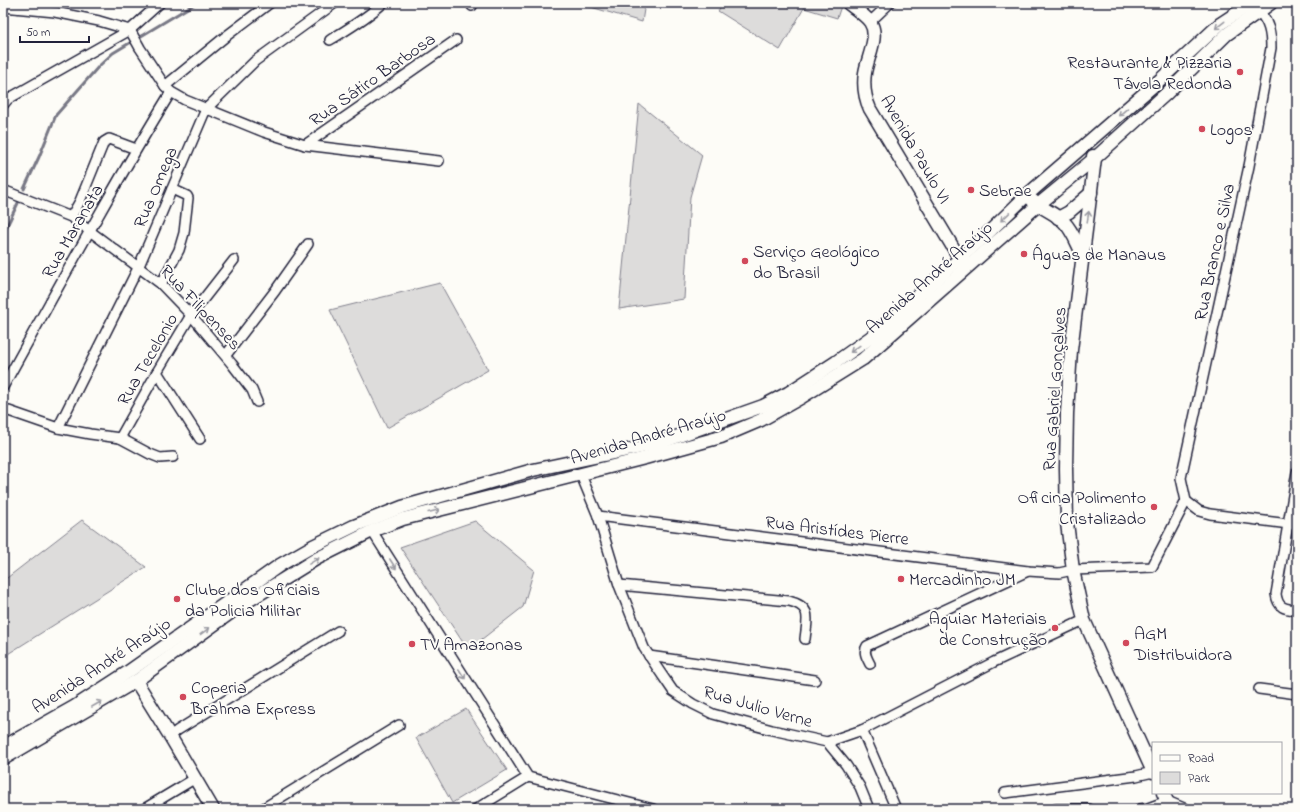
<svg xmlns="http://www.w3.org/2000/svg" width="1300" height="812" font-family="'Indie Flower',sans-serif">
	<rect width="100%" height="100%" fill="#fdfcf7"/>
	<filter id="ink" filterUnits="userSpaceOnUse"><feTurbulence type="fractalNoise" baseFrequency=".025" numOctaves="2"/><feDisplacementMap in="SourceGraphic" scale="8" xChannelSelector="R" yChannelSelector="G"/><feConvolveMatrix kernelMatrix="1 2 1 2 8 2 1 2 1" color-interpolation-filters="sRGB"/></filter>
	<g filter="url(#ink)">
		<!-- green -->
		<g fill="#dddcdb" stroke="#807f8b">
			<polygon points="577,3 645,3 642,22"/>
			<polygon points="723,3 837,3 841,6 837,18 804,8 780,50 718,11"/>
			<polygon points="639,104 702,155 690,197 684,299 619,309"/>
			<polygon points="440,283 488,370 387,428 330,310"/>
			<polygon points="82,520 146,567 3,657 3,581"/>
			<polygon points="475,521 534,570 523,607 468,650 400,547"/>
			<polygon points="466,709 507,770 452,803 416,738"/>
		</g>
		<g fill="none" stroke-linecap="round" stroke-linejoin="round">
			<!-- stream -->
			<g stroke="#787885" stroke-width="3">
				<polyline points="24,189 39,157 56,115 99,66 113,53 196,3"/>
				<polyline points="3,234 18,203"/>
			</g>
			<!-- street casing -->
			<g stroke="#22223b" stroke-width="12">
				<g id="street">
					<polyline points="472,6 473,3"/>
					<polyline points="3,7 55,12 99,21 130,30 140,48 165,86 171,92 185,100 264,132 305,145 439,161"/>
					<polyline points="870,22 890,3"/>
					<path d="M330,40c18,-11 37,-22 53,-37"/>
					<polyline points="165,86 225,37 270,3"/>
					<polyline points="3,105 8,99 130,30 160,3"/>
					<polyline points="305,145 456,40"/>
					<polyline points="3,190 71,217 161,284 191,315 232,364 252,390 257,402"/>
					<polyline points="71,217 80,201 104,142 109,139 136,149"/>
					<polyline points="161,284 179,250 184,233 188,198 187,196 172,189"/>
					<polyline points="226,355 275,291 308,244"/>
					<polyline points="157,372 200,439"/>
					<path d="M3,387c55,-99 109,-199 168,-295"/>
					<polyline points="3,409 58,428 90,434 120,438 150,454 160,458 173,457"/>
					<polyline points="58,428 139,266 206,109 255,61 335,3"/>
					<polyline points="120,438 157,372 191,315 234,260"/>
					<path d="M1297,472l-21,122c2,14 8,15 21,16"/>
					<polyline points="581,475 598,516 619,585 644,648 660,672 673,691 693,704 713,714 772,730 827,742 846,765 860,787 869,809"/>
					<path d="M1186,501l-5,-23 68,-312 22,-118c0,-15 -2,-25 -12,-37"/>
					<polyline points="1186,501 1199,511 1210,514 1297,525"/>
					<polyline points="598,516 1028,571 1059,573 1073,570 1152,567 1186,501"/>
					<polyline points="372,531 528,777 653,809"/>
					<path d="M619,585l170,16c24,6 18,18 16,38"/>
					<polyline points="649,656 815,680"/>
					<path d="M870,664c-3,-6 -7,-12 -3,-18l161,-75"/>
					<polyline points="1259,689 1297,694"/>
					<polyline points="862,730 896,809"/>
					<polyline points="170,736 178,730 338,631"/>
					<polyline points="827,742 862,730 994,662 1084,620"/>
					<polyline points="1005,793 1136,776 1153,772"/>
					<polyline points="144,809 194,779"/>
					<polyline points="262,809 399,725"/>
					<polyline points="476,809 528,777"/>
					<polyline points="1056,809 1089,809"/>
					<polyline points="1140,809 1148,808 1167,801 1186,809"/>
				</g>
			</g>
			<!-- secondary casing -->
			<g stroke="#22223b" stroke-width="15">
				<g id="secondary">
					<path d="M848,3c7,6 17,12 22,19 10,14 -3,36 -5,51 -2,13 0,25 5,36l93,155"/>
					<polyline points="1093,156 1095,158 1071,350 1067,413 1066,468 1067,523 1073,570 1084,620 1153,772"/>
					<path d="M1032,200c10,9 23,13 32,22 9,9 13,22 19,33"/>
					<polyline points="1058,218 1069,212 1091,193"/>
					<polyline points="136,681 170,736 213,809"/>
					<polyline points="3,747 74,707 128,672 280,565 313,546 354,526 402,507 533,470 656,444 763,406 788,393 836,362 874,335 985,236 1027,195 1161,79 1220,24 1252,3"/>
					<polyline points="3,759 136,681 240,606 316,559 372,531 403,519 645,458 721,437 761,420 802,397 863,359 1038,205 1095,158 1167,93 1227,34 1271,3"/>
					<polyline points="1163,793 1171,809"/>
				</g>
			</g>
			<!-- street -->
			<use href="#street" stroke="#fdfcf7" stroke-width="9"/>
			<!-- secondary -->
			<use href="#secondary" stroke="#fdfcf7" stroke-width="12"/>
		</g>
		<!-- one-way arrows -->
		<defs><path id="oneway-shaft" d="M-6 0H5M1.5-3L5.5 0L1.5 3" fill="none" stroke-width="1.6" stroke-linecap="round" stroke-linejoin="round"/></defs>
		<g stroke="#9a9aa2">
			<use href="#oneway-shaft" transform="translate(1220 25) rotate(142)"/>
			<use href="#oneway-shaft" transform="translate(1123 112) rotate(139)"/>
			<use href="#oneway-shaft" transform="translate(1005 217) rotate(136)"/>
			<use href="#oneway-shaft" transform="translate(1088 217) rotate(-82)"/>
			<use href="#oneway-shaft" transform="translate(855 349) rotate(144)"/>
			<use href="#oneway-shaft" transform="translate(434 511) rotate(-14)"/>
			<use href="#oneway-shaft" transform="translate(314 561) rotate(-31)"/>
			<use href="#oneway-shaft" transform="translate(393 564) rotate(57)"/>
			<use href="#oneway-shaft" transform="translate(205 631) rotate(-36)"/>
			<use href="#oneway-shaft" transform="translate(462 674) rotate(57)"/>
			<use href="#oneway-shaft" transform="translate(97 704) rotate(-30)"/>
		</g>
	</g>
	<!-- markers -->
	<g fill="#d1495b" stroke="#fdfcf7" stroke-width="1.5">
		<circle cx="1240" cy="72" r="4"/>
		<circle cx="1202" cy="129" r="4"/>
		<circle cx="971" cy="190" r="4"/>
		<circle cx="1024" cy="254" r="4"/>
		<circle cx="745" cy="261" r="4"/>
		<circle cx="1154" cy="507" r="4"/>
		<circle cx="901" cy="579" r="4"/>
		<circle cx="177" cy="599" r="4"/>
		<circle cx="1055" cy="628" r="4"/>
		<circle cx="1126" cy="643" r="4"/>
		<circle cx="412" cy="644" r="4"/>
		<circle cx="183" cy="697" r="4"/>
	</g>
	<g text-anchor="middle" stroke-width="4" stroke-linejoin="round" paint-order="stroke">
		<!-- poi labels -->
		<g font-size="18" fill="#22223b" stroke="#fdfcf7" text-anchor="start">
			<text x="1232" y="68" text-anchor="end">Restaurante &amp; Pizzaria<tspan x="1232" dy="21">Távola Redonda</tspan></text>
			<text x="1210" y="135">Logos</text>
			<text x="979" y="196">Sebrae</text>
			<text x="753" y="257">Serviço Geológico<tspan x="753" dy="21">do Brasil</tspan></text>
			<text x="1032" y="260">Águas de Manaus</text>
			<text x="1146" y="503" text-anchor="end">Oficina Polimento<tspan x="1146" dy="21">Cristalizado</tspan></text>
			<text x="909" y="585">Mercadinho JM</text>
			<text x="185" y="595">Clube dos Oficiais<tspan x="185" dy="21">da Policia Militar</tspan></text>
			<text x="1047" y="624" text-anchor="end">Aguiar Materiais<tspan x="1047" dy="21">de Construção</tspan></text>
			<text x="1134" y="639">AGM<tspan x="1134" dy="21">Distribuidora</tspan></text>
			<text x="420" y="650">TV Amazonas</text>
			<text x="191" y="693">Coperia<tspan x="191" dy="21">Brahma Express</tspan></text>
		</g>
		<!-- street labels -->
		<g font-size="18" fill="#22223b" stroke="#fdfcf7">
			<text transform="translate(372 79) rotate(-35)" y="6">Rua Sátiro Barbosa</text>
			<text transform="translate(916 149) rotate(60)" y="6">Avenida Paulo VI</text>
			<text transform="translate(155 187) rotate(-67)" y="6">Rua Omega</text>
			<text transform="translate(72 231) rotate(-60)" y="6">Rua Maranata</text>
			<text transform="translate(1214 252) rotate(-78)" y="6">Rua Branco e Silva</text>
			<text transform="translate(929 277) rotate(-41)" y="6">Avenida André Araújo</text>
			<text transform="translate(201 307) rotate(47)" y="6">Rua Filipenses</text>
			<text transform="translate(147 359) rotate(-60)" y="6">Rua Tecelonio</text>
			<text transform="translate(1054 389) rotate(-86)" y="6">Rua Gabriel Gonçalves</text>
			<text transform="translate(648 436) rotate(-16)" y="6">Avenida André Araújo</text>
			<text transform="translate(837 530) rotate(7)" y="6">Rua Aristídes Pierre</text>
			<text transform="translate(101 665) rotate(-33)" y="6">Avenida André Araújo</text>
			<text transform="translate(758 706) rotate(16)" y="6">Rua Julio Verne</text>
		</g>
	</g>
	<!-- margin -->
	<rect width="1300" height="812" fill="none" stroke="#fdfcf7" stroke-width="16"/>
	<rect x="8" y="8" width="1284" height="796" fill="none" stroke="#22223b" stroke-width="1.5" filter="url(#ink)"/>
	<!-- legend -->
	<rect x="1152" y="742" width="130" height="52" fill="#fdfcf7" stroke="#a5a5ac"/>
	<rect x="1160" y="755" width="20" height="6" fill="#fdfcf7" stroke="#a5a5ac"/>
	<text x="1188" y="762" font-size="12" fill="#22223b">Road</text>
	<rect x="1160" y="772" width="20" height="12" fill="#dddcdb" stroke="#a5a5ac"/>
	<text x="1188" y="782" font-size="12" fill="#22223b">Park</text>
	<!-- scale -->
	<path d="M20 36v6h69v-6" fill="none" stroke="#22223b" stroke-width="2"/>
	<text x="26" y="36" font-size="12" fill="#22223b" stroke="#fdfcf7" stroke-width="3" paint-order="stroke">50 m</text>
</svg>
